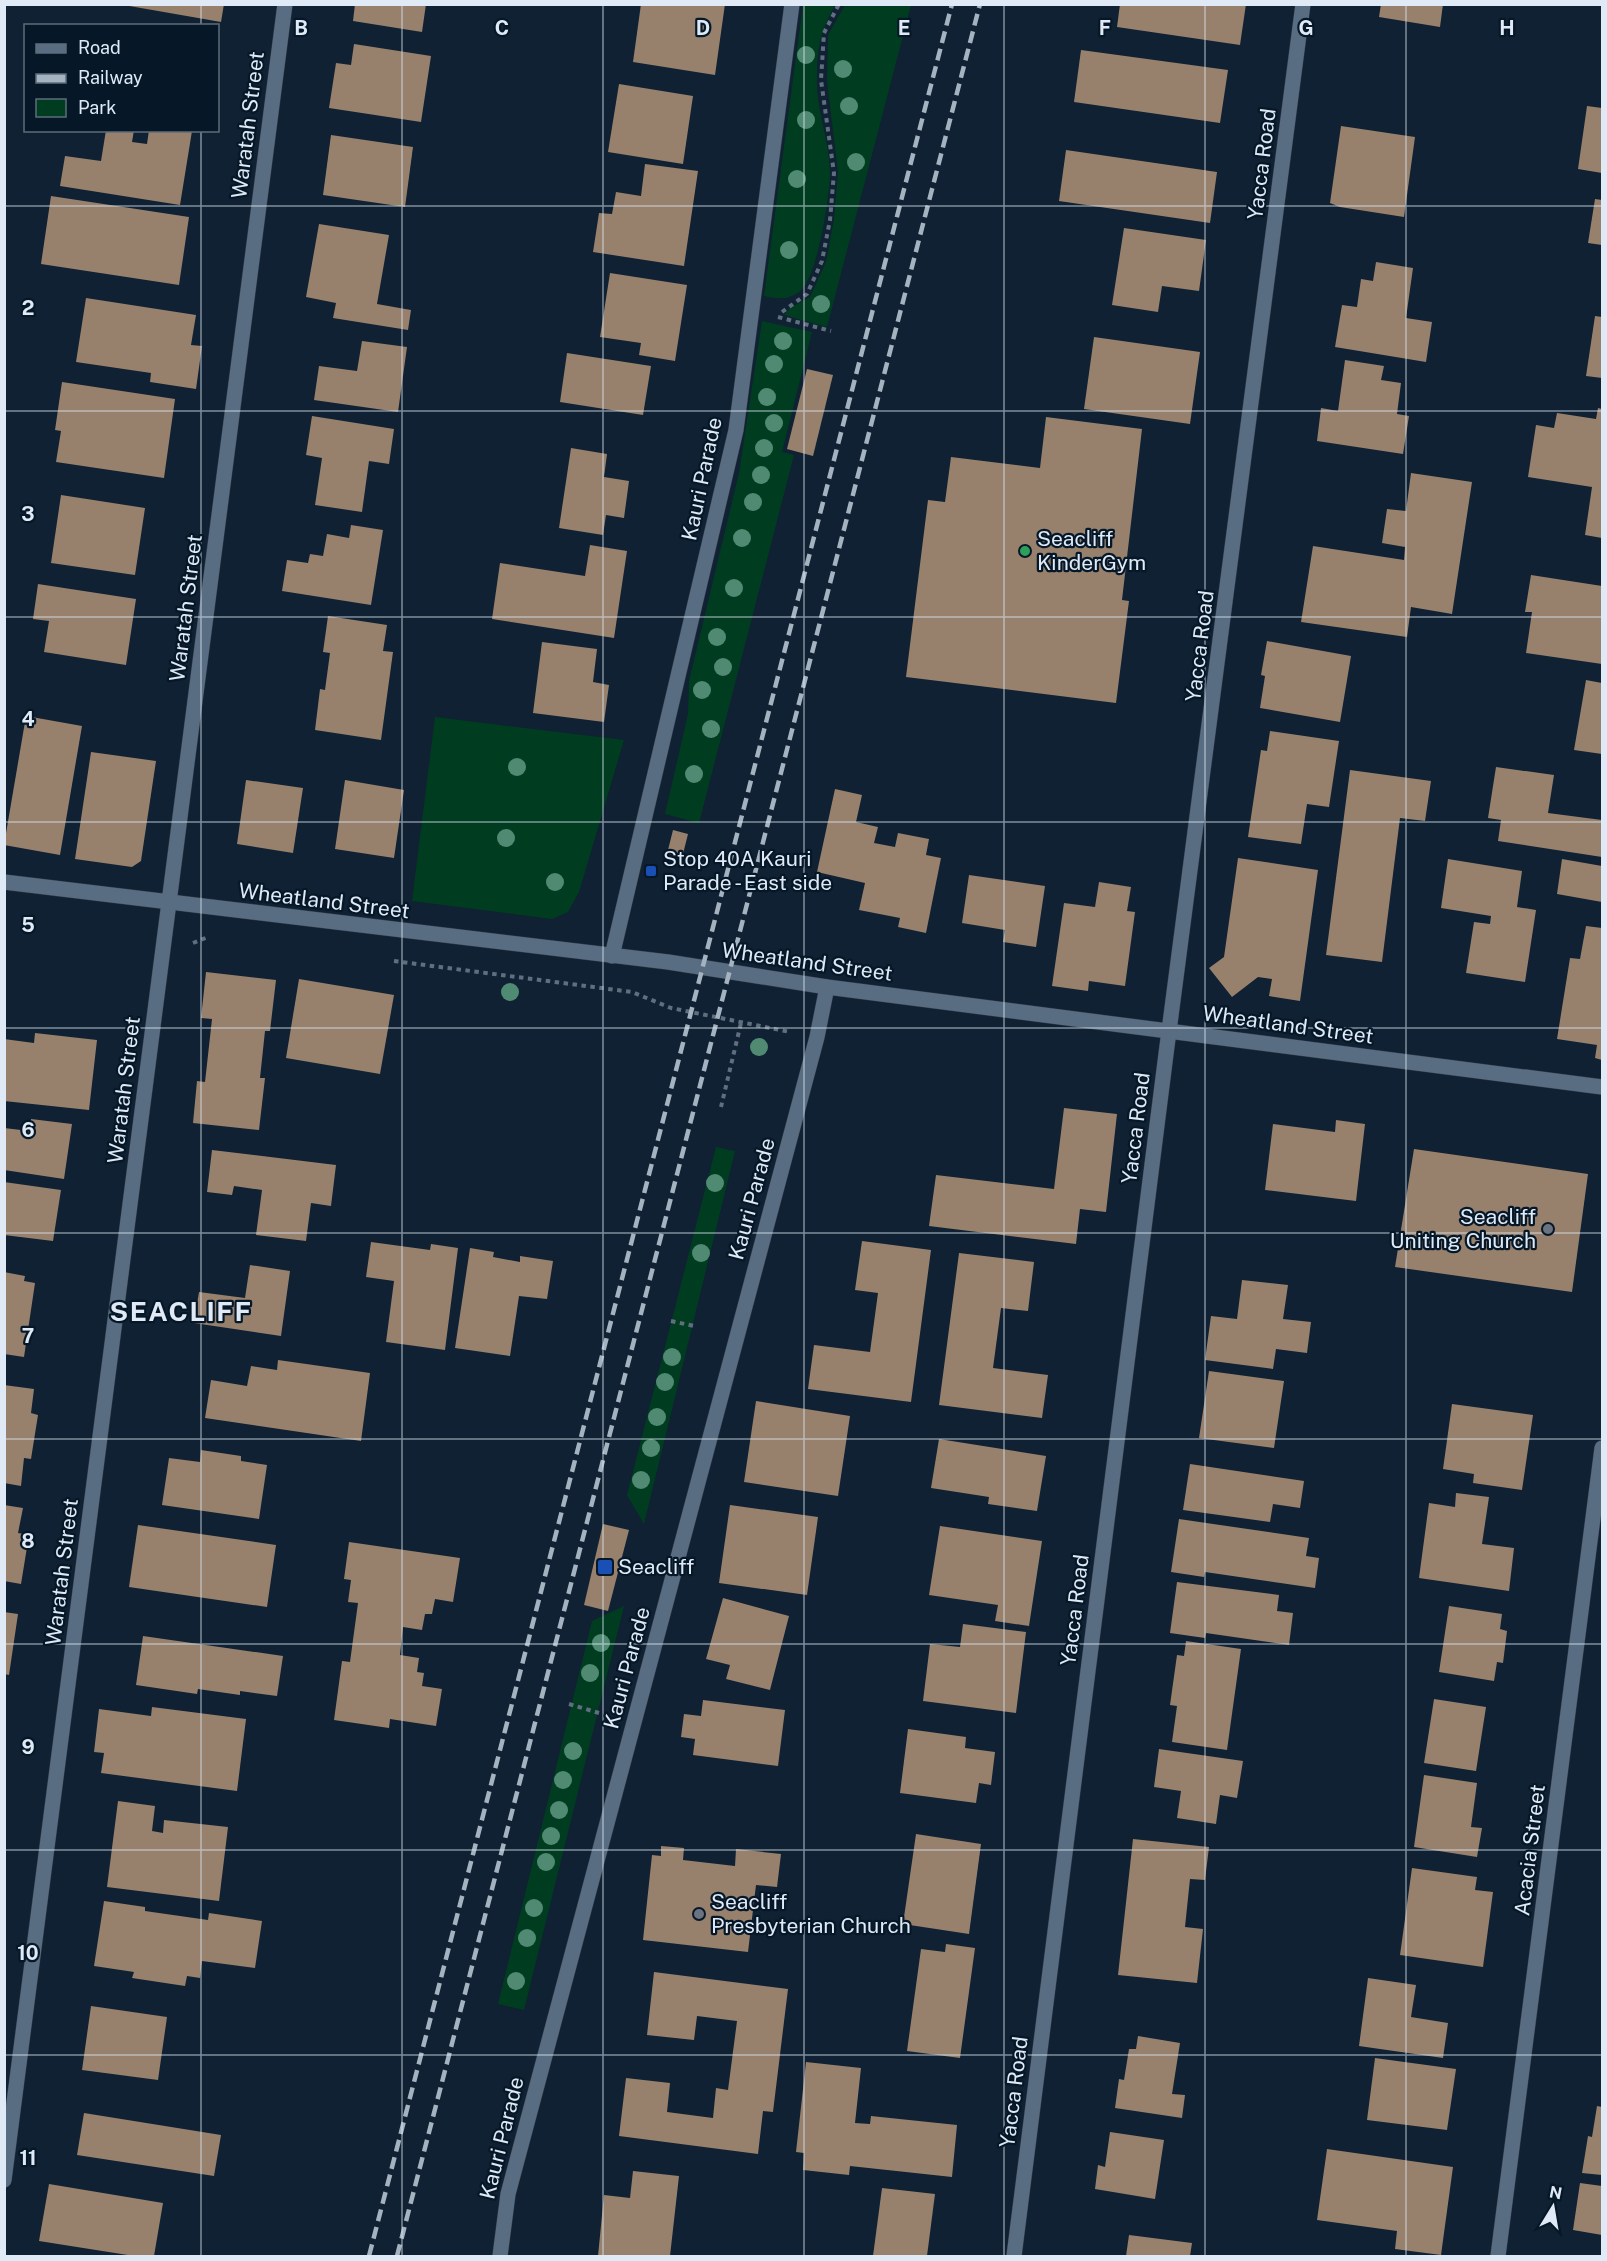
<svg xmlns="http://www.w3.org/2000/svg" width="1607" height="2261" font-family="'Public Sans',sans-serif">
	<rect width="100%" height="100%" fill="#0f2132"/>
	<!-- green -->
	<g fill="#003d20">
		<path d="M803,5h32c-15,28 -18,42 -18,74 -1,31 13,63 13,95 -1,24 -12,104 -31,118 -12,8 -21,7 -35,4z"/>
		<polygon points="845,5 911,5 827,327 784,315 790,308 810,297 826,262 834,219 838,172 827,81 828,35"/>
		<polygon points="762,321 812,332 782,452 794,455 699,823 665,814 688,714 689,681 739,473"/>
		<polygon points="435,717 624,740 579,892 568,912 552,919 412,901"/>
		<polygon points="716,1147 735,1151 644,1524 627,1495"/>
		<polygon points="624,1606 524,2010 498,2004 592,1621"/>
	</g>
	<!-- building -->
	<g fill="#97816c">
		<polygon points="118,4 224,4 221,22"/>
		<polygon points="355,4 426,4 422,32 353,21"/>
		<polygon points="641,4 725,4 715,75 633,62"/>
		<polygon points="1120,4 1246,4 1240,45 1117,27"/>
		<polygon points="1381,4 1443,4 1440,27 1379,17"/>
		<polygon points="354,44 431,56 421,122 329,108 336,63 351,65"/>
		<polygon points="1081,50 1228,70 1220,123 1074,102"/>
		<polygon points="619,84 693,96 683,164 608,152"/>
		<polygon points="1587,106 1602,108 1602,173 1578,169"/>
		<polygon points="1341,126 1415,137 1404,217 1340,207 1330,203"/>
		<polygon points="106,130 134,130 132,142 147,144 149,130 192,131 180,205 60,186 65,156 101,161"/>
		<polygon points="331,135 413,147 405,207 323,195"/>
		<polygon points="1066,150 1217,172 1210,223 1059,201"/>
		<polygon points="645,164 698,171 684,266 593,252 599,213 612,214 616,192 641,196"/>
		<polygon points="51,196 189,217 179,285 41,264"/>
		<polygon points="1595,199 1602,200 1602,245 1588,243"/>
		<polygon points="319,224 389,235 377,304 411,310 408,330 333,318 336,303 306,297"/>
		<polygon points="1124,228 1206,240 1199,291 1162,286 1158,312 1112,305"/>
		<polygon points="1376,262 1413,268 1406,318 1432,322 1426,362 1335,347 1342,305 1357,307 1361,279 1373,281"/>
		<polygon points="610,273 687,285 675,361 639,355 641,343 600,337"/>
		<polygon points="86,298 196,315 191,345 202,346 196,389 150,382 151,373 76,362"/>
		<polygon points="1595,316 1602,317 1602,378 1586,376"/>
		<polygon points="1094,337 1200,352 1190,424 1084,409"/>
		<polygon points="362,341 407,347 398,412 314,400 319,366 357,371"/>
		<polygon points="567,353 651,366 643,415 560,402"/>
		<polygon points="1345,360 1384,366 1381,380 1401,383 1397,414 1409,416 1403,454 1317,441 1321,408 1338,411"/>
		<polygon points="807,369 833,375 813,456 787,449"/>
		<polygon points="62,382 175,399 164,478 56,462 61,431 55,430"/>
		<polygon points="1598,408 1602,409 1602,538 1585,535 1592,487 1528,477 1536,425 1554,428 1557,413 1596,419"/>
		<polygon points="312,416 394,429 389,464 369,461 362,512 315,505 322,458 306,455"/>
		<polygon points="1046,417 1142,429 1122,600 1129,601 1116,703 906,677 928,500 945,502 951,457 1040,468"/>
		<polygon points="571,448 607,454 604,477 629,481 624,518 606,515 603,535 559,528"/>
		<polygon points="1411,473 1472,482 1452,614 1411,607 1407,637 1301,622 1313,546 1404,560 1405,547 1382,543 1387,509 1406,511"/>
		<polygon points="61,495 145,508 135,575 51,563"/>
		<polygon points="351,525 383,530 371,605 282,591 287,560 308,563 310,554 323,556 327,534 349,538"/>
		<polygon points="590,545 627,551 614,638 492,619 500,563 585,576"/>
		<polygon points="1531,575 1602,586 1602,664 1526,653 1532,612 1525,612"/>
		<polygon points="38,584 136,599 126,665 44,652 49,621 33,619"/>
		<polygon points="328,616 387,625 383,651 393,652 381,740 315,730 320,689 325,690 330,653 323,652"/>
		<polygon points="1267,641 1351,656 1340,722 1260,708 1265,676 1261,675"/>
		<polygon points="542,642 597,649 593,682 609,685 604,722 533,713"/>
		<polygon points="1586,680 1602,683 1602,754 1574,750"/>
		<polygon points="26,716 82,726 60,855 4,845"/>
		<polygon points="1270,731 1339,741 1329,807 1307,804 1301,844 1248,837 1261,750 1267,751"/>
		<polygon points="91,752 156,761 141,861 132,867 75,859"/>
		<polygon points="1496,767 1554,775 1548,813 1602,820 1602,857 1498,841 1501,820 1488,818"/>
		<polygon points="1350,770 1431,781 1425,821 1400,818 1382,962 1326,955"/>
		<polygon points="246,780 303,788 293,853 237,844"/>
		<polygon points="345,780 404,790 394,858 335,849"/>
		<polygon points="835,789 862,795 856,822 878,827 874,843 895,847 898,833 929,839 926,855 941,858 926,933 898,927 900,918 859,910 865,883 817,872"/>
		<polygon points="673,830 688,834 682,858 667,854"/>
		<polygon points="1238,858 1318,870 1300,1001 1269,996 1272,979 1258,977 1232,997 1209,968 1224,957"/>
		<polygon points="1448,859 1522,871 1517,907 1536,910 1525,982 1466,973 1474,922 1490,924 1491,916 1441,908"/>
		<polygon points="1562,859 1602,866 1602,902 1557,894"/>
		<polygon points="969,875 1045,886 1036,947 1003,942 1005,930 962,923"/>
		<polygon points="1099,882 1131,887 1127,911 1135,912 1125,986 1089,981 1088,991 1052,986 1064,903 1095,907"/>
		<polygon points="1586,926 1602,928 1602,1060 1595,1058 1597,1045 1557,1039 1570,958 1580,959"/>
		<polygon points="206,972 276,980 270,1031 265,1031 260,1078 265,1078 259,1130 193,1123 197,1081 205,1082 212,1019 201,1018"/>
		<polygon points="299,979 394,995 380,1074 286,1058"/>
		<polygon points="35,1033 97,1040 89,1110 4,1101 4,1039 34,1043"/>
		<polygon points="1064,1108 1117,1114 1106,1212 1080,1209 1076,1244 929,1226 936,1175 1054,1189"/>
		<polygon points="31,1119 72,1124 64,1179 4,1170 4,1128 30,1131"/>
		<polygon points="1336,1120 1365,1124 1356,1201 1265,1190 1273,1124 1335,1132"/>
		<polygon points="1414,1149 1588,1174 1572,1292 1395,1267"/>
		<polygon points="212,1150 336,1165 331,1206 311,1203 306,1241 256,1235 262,1190 234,1186 232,1195 207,1192"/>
		<polygon points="4,1182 61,1190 53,1241 4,1235"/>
		<polygon points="862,1241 931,1250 911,1402 808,1389 814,1345 870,1352 878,1293 855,1290"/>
		<polygon points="371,1242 430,1250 431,1244 458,1248 445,1350 386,1342 394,1281 366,1277"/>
		<polygon points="470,1248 494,1252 493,1257 520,1262 520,1256 553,1261 547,1299 519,1296 510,1356 455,1348"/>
		<polygon points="959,1253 1034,1262 1028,1311 1001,1308 993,1368 1048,1375 1042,1418 939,1405"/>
		<polygon points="250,1265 290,1271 281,1336 194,1323 199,1292 245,1298"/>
		<polygon points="4,1272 25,1276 24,1281 35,1283 24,1357 4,1354"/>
		<polygon points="1242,1280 1288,1285 1283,1319 1311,1322 1307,1353 1276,1349 1273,1369 1205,1360 1211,1316 1237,1319"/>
		<polygon points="278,1360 370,1373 361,1441 205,1418 211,1380 247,1386 251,1366 277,1370"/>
		<polygon points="1209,1371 1284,1381 1274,1448 1199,1438"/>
		<polygon points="4,1385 34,1389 31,1413 38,1415 31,1459 24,1458 21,1486 4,1483"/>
		<polygon points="756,1401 850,1416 838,1496 744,1482"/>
		<polygon points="1452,1404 1533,1415 1522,1490 1473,1483 1474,1474 1443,1469"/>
		<polygon points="939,1439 1046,1456 1037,1511 988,1504 989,1497 931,1488"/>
		<polygon points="201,1450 241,1456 241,1461 267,1465 259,1519 162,1505 169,1458 200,1462"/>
		<polygon points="1190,1464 1304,1481 1300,1508 1273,1504 1270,1522 1183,1510"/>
		<polygon points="1456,1493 1489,1497 1482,1544 1514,1548 1509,1591 1419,1578 1429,1503 1455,1507"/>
		<polygon points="4,1505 23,1508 18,1533 29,1535 21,1584 4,1581"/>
		<polygon points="730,1505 818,1517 807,1595 719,1583"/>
		<polygon points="1179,1519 1309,1538 1306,1556 1319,1558 1315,1588 1205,1572 1204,1577 1171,1572"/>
		<polygon points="603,1524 629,1530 608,1611 584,1605"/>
		<polygon points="138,1525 276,1545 267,1607 129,1587"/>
		<polygon points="940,1526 1042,1541 1029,1626 995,1621 998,1605 929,1595"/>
		<polygon points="349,1542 460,1558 453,1602 435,1599 432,1614 425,1614 422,1630 403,1627 400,1655 419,1658 417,1672 424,1673 422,1686 442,1689 436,1726 390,1719 389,1728 334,1720 342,1661 350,1662 358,1603 348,1602 351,1580 344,1579"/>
		<polygon points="1177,1582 1279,1595 1277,1611 1293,1613 1289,1645 1206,1633 1205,1638 1170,1633"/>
		<polygon points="723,1598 789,1616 770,1690 726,1679 730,1665 706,1659"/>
		<polygon points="1449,1606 1502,1614 1500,1629 1507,1631 1503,1663 1497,1662 1494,1681 1439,1672"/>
		<polygon points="4,1612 18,1614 9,1675 4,1674"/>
		<polygon points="963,1624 1026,1632 1016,1713 923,1701 930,1644 960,1647"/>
		<polygon points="143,1636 283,1656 277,1696 240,1691 240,1695 198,1689 197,1694 136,1685"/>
		<polygon points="1186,1641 1241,1649 1227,1750 1172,1742 1177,1706 1170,1705 1177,1655 1184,1656"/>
		<polygon points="1434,1699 1486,1707 1476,1771 1424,1763"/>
		<polygon points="703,1700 785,1710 778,1766 693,1755 695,1739 681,1737 684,1714 701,1716"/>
		<polygon points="152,1707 246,1719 237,1791 101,1773 104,1753 94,1752 99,1709 151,1716"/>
		<polygon points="908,1729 966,1737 965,1748 995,1752 991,1785 979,1783 976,1803 900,1793"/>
		<polygon points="1159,1749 1243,1761 1237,1798 1220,1795 1216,1824 1177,1818 1181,1791 1154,1787"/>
		<polygon points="1424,1775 1477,1783 1471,1827 1482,1828 1477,1857 1414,1847"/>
		<polygon points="118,1801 155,1806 152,1831 163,1833 164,1820 228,1827 219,1901 107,1887"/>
		<polygon points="916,1834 981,1844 969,1934 903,1924"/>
		<polygon points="1133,1839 1209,1847 1205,1880 1190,1879 1185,1927 1203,1929 1197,1983 1118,1975"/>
		<polygon points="661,1846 684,1848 683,1860 735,1866 736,1849 781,1854 777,1887 756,1885 748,1952 643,1940 652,1855 661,1856"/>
		<polygon points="1412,1868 1477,1877 1475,1890 1493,1892 1483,1967 1400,1955"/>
		<polygon points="104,1901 145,1907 145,1911 208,1920 209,1913 262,1921 255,1968 202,1961 200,1978 187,1976 185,1986 132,1978 134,1972 94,1966"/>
		<polygon points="946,1944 975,1948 960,2058 907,2051 921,1949 945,1952"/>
		<polygon points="654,1972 788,1989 773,2112 763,2111 758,2154 619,2136 626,2078 670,2083 667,2112 713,2118 716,2088 728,2090 737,2021 697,2016 694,2040 647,2035"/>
		<polygon points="1368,1978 1416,1985 1411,2017 1448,2023 1443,2058 1359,2046"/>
		<polygon points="91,2006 167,2017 158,2080 82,2070"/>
		<polygon points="1138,2036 1180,2043 1172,2094 1185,2095 1182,2118 1115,2108 1119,2079 1124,2080 1129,2049 1136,2049"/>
		<polygon points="1375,2058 1456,2069 1447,2130 1367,2120"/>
		<polygon points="806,2062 861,2068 855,2123 870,2124 871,2116 957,2125 952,2177 850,2166 849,2175 803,2170 804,2153 796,2152"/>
		<polygon points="1597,2106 1602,2107 1602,2175 1582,2173 1588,2136 1592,2137"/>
		<polygon points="84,2113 221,2135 214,2176 77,2155"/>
		<polygon points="1110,2132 1164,2140 1155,2199 1095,2189 1098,2165 1105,2167"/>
		<polygon points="1327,2149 1453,2167 1441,2255 1395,2249 1397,2231 1317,2220"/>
		<polygon points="633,2171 679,2176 670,2256 598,2256 604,2195 630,2198"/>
		<polygon points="1580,2183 1602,2186 1602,2235 1573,2230"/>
		<polygon points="49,2184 163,2203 154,2256 134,2256 39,2241"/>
		<polygon points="882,2188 935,2194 927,2256 873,2256"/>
		<polygon points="1129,2235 1192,2243 1190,2256 1126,2256"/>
	</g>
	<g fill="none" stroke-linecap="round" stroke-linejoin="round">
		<!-- minor casing -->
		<g stroke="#313b4a" stroke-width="16">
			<g id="minor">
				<polyline points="4,882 668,962 827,987 1602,1087"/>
				<polyline points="612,956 736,430 792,4"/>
				<polyline points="4,2180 285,4"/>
				<polyline points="500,2256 508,2194 817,1037 827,987"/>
				<polyline points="1014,2256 1166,1054 1303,4"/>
				<polyline points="1498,2256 1602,1448"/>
			</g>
		</g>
		<!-- path -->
		<g stroke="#606f7f" stroke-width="4" stroke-dasharray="4.5 4.5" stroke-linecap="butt">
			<polyline points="782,312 807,294 822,261 830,220 834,173 821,80 824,33 839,4"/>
			<polyline points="778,317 831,331"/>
			<polyline points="193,943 208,937"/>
			<polyline points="394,961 632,992 671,1008 790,1032"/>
			<polyline points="721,1107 741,1023"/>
			<polyline points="671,1321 694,1326"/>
			<polyline points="569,1704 599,1713"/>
		</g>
		<!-- minor -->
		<use href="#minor" stroke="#596d82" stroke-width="15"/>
		<!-- rail -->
		<g stroke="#a5b2c0" stroke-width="4.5" stroke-dasharray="12 6" stroke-linecap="butt">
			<polyline points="369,2256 952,4"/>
			<polyline points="397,2256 980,4"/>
		</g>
	</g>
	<!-- trees -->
	<g fill="#508a73">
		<circle cx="806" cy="55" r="9"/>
		<circle cx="843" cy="69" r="9"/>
		<circle cx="849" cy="106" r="9"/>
		<circle cx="806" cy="120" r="9"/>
		<circle cx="856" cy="162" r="9"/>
		<circle cx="797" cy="179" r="9"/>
		<circle cx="789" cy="250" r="9"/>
		<circle cx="821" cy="304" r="9"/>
		<circle cx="783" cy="341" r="9"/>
		<circle cx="774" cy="364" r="9"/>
		<circle cx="767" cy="397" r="9"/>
		<circle cx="774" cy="423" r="9"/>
		<circle cx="764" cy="448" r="9"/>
		<circle cx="761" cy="475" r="9"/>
		<circle cx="753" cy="502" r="9"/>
		<circle cx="742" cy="538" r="9"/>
		<circle cx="734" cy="588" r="9"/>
		<circle cx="717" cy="637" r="9"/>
		<circle cx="723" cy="667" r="9"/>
		<circle cx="702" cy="690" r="9"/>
		<circle cx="711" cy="729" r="9"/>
		<circle cx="517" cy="767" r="9"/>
		<circle cx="694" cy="774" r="9"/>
		<circle cx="506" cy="838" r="9"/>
		<circle cx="555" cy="882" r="9"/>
		<circle cx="510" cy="992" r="9"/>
		<circle cx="759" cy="1047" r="9"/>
		<circle cx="715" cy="1183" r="9"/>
		<circle cx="701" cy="1253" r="9"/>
		<circle cx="672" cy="1357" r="9"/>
		<circle cx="665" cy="1382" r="9"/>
		<circle cx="657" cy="1417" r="9"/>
		<circle cx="651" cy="1448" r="9"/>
		<circle cx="641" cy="1480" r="9"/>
		<circle cx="601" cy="1643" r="9"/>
		<circle cx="590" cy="1673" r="9"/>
		<circle cx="573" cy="1751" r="9"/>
		<circle cx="563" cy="1780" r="9"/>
		<circle cx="559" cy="1810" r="9"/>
		<circle cx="551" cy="1836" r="9"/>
		<circle cx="546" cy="1862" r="9"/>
		<circle cx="534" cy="1908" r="9"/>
		<circle cx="527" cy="1938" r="9"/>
		<circle cx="516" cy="1981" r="9"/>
	</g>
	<!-- grid -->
	<path fill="none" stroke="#dfeaf6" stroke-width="1.5" stroke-opacity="0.55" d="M201,4v22M402,4v2252M603,4v2252M804,4v2252M1004,4v2252M1205,4v2252M1406,4v2252M201,130v2126M4,206h1598M4,411h1598M4,617h1598M4,822h1598M4,1028h1598M4,1233h1598M4,1439h1598M4,1644h1598M4,1850h1598M4,2055h1598"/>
	<!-- markers -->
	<circle fill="#2e9e5b" stroke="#061828" stroke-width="2" cx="1025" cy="551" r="6"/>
	<g fill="#1a4fb4" stroke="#061828" stroke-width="2">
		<rect x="645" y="865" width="12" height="12" rx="3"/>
		<rect x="597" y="1559" width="16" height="16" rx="3"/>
	</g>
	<g fill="#6b7280" stroke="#061828" stroke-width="2">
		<circle cx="1548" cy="1229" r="6"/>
		<circle cx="699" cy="1914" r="6"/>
	</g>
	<g text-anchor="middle" stroke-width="4.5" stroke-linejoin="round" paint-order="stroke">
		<!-- street labels -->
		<g font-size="21" fill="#dfeaf6" stroke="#061828">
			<text transform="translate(248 125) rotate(-83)" y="7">Waratah Street</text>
			<text transform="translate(1262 164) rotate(-83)" y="7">Yacca Road</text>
			<text transform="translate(702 479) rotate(-78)" y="7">Kauri Parade</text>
			<text transform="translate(186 608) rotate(-83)" y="7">Waratah Street</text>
			<text transform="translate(1200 646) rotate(-83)" y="7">Yacca Road</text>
			<text transform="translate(324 901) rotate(7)" y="7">Wheatland Street</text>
			<text transform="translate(807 962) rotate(8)" y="7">Wheatland Street</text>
			<text transform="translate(1288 1025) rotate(8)" y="7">Wheatland Street</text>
			<text transform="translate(124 1090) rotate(-83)" y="7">Waratah Street</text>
			<text transform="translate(1136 1128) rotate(-83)" y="7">Yacca Road</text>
			<text transform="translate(752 1199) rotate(-75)" y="7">Kauri Parade</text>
			<text transform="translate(62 1572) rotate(-83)" y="7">Waratah Street</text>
			<text transform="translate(1075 1610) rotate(-83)" y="7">Yacca Road</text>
			<text transform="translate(627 1668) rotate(-75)" y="7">Kauri Parade</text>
			<text transform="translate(1530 1850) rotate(-83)" y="7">Acacia Street</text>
			<text transform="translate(1014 2092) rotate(-83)" y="7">Yacca Road</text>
			<text transform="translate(502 2138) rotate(-76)" y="7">Kauri Parade</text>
		</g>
		<!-- poi labels -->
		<g font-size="21" fill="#dfeaf6" stroke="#061828" text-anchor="start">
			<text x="1037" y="546">Seacliff<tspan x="1037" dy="24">KinderGym</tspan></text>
			<text x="663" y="866">Stop 40A Kauri<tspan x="663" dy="24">Parade - East side</tspan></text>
			<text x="1536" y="1224" text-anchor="end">Seacliff<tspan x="1536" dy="24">Uniting Church</tspan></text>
			<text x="618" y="1574">Seacliff</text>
			<text x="711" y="1909">Seacliff<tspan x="711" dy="24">Presbyterian Church</tspan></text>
		</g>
		<!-- district labels -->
		<g font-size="27" font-weight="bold" letter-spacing="1.5" fill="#dfeaf6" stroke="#061828">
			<text x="181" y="1321">SEACLIFF</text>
		</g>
	</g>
	<g font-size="20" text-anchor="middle" font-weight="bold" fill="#dfeaf6" stroke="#061828" stroke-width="4.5" stroke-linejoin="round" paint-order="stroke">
		<text x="301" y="35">B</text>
		<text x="502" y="35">C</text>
		<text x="703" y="35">D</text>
		<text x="904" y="35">E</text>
		<text x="1105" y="35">F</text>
		<text x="1306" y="35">G</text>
		<text x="1507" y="35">H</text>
		<text x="28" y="315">2</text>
		<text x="28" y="521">3</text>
		<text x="28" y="726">4</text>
		<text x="28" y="932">5</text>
		<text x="28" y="1137">6</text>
		<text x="28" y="1343">7</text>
		<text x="28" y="1548">8</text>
		<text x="28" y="1754">9</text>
		<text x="28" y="1960">10</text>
		<text x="28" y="2165">11</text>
	</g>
	<!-- border -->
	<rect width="1607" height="2261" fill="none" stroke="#dfeaf6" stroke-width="12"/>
	<!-- legend -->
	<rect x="24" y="24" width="195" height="108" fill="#061828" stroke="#5d6c7a" stroke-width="1.5"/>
	<rect x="36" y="44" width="30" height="9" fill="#596d82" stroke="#5d6c7a" stroke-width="1.5"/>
	<text x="78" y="54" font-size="18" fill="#dfeaf6">Road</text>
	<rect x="36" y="74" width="30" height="9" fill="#a5b2c0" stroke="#5d6c7a" stroke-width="1.5"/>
	<text x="78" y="84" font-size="18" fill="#dfeaf6">Railway</text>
	<rect x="36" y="99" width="30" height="18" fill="#003d20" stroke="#5d6c7a" stroke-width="1.5"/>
	<text x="78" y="114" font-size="18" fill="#dfeaf6">Park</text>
	<!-- north arrow -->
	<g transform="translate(1553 2207) rotate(11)" stroke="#061828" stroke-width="4.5" paint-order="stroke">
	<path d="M0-4.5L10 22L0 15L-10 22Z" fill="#dfeaf6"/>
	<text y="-9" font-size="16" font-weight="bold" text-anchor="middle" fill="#dfeaf6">N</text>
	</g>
</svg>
